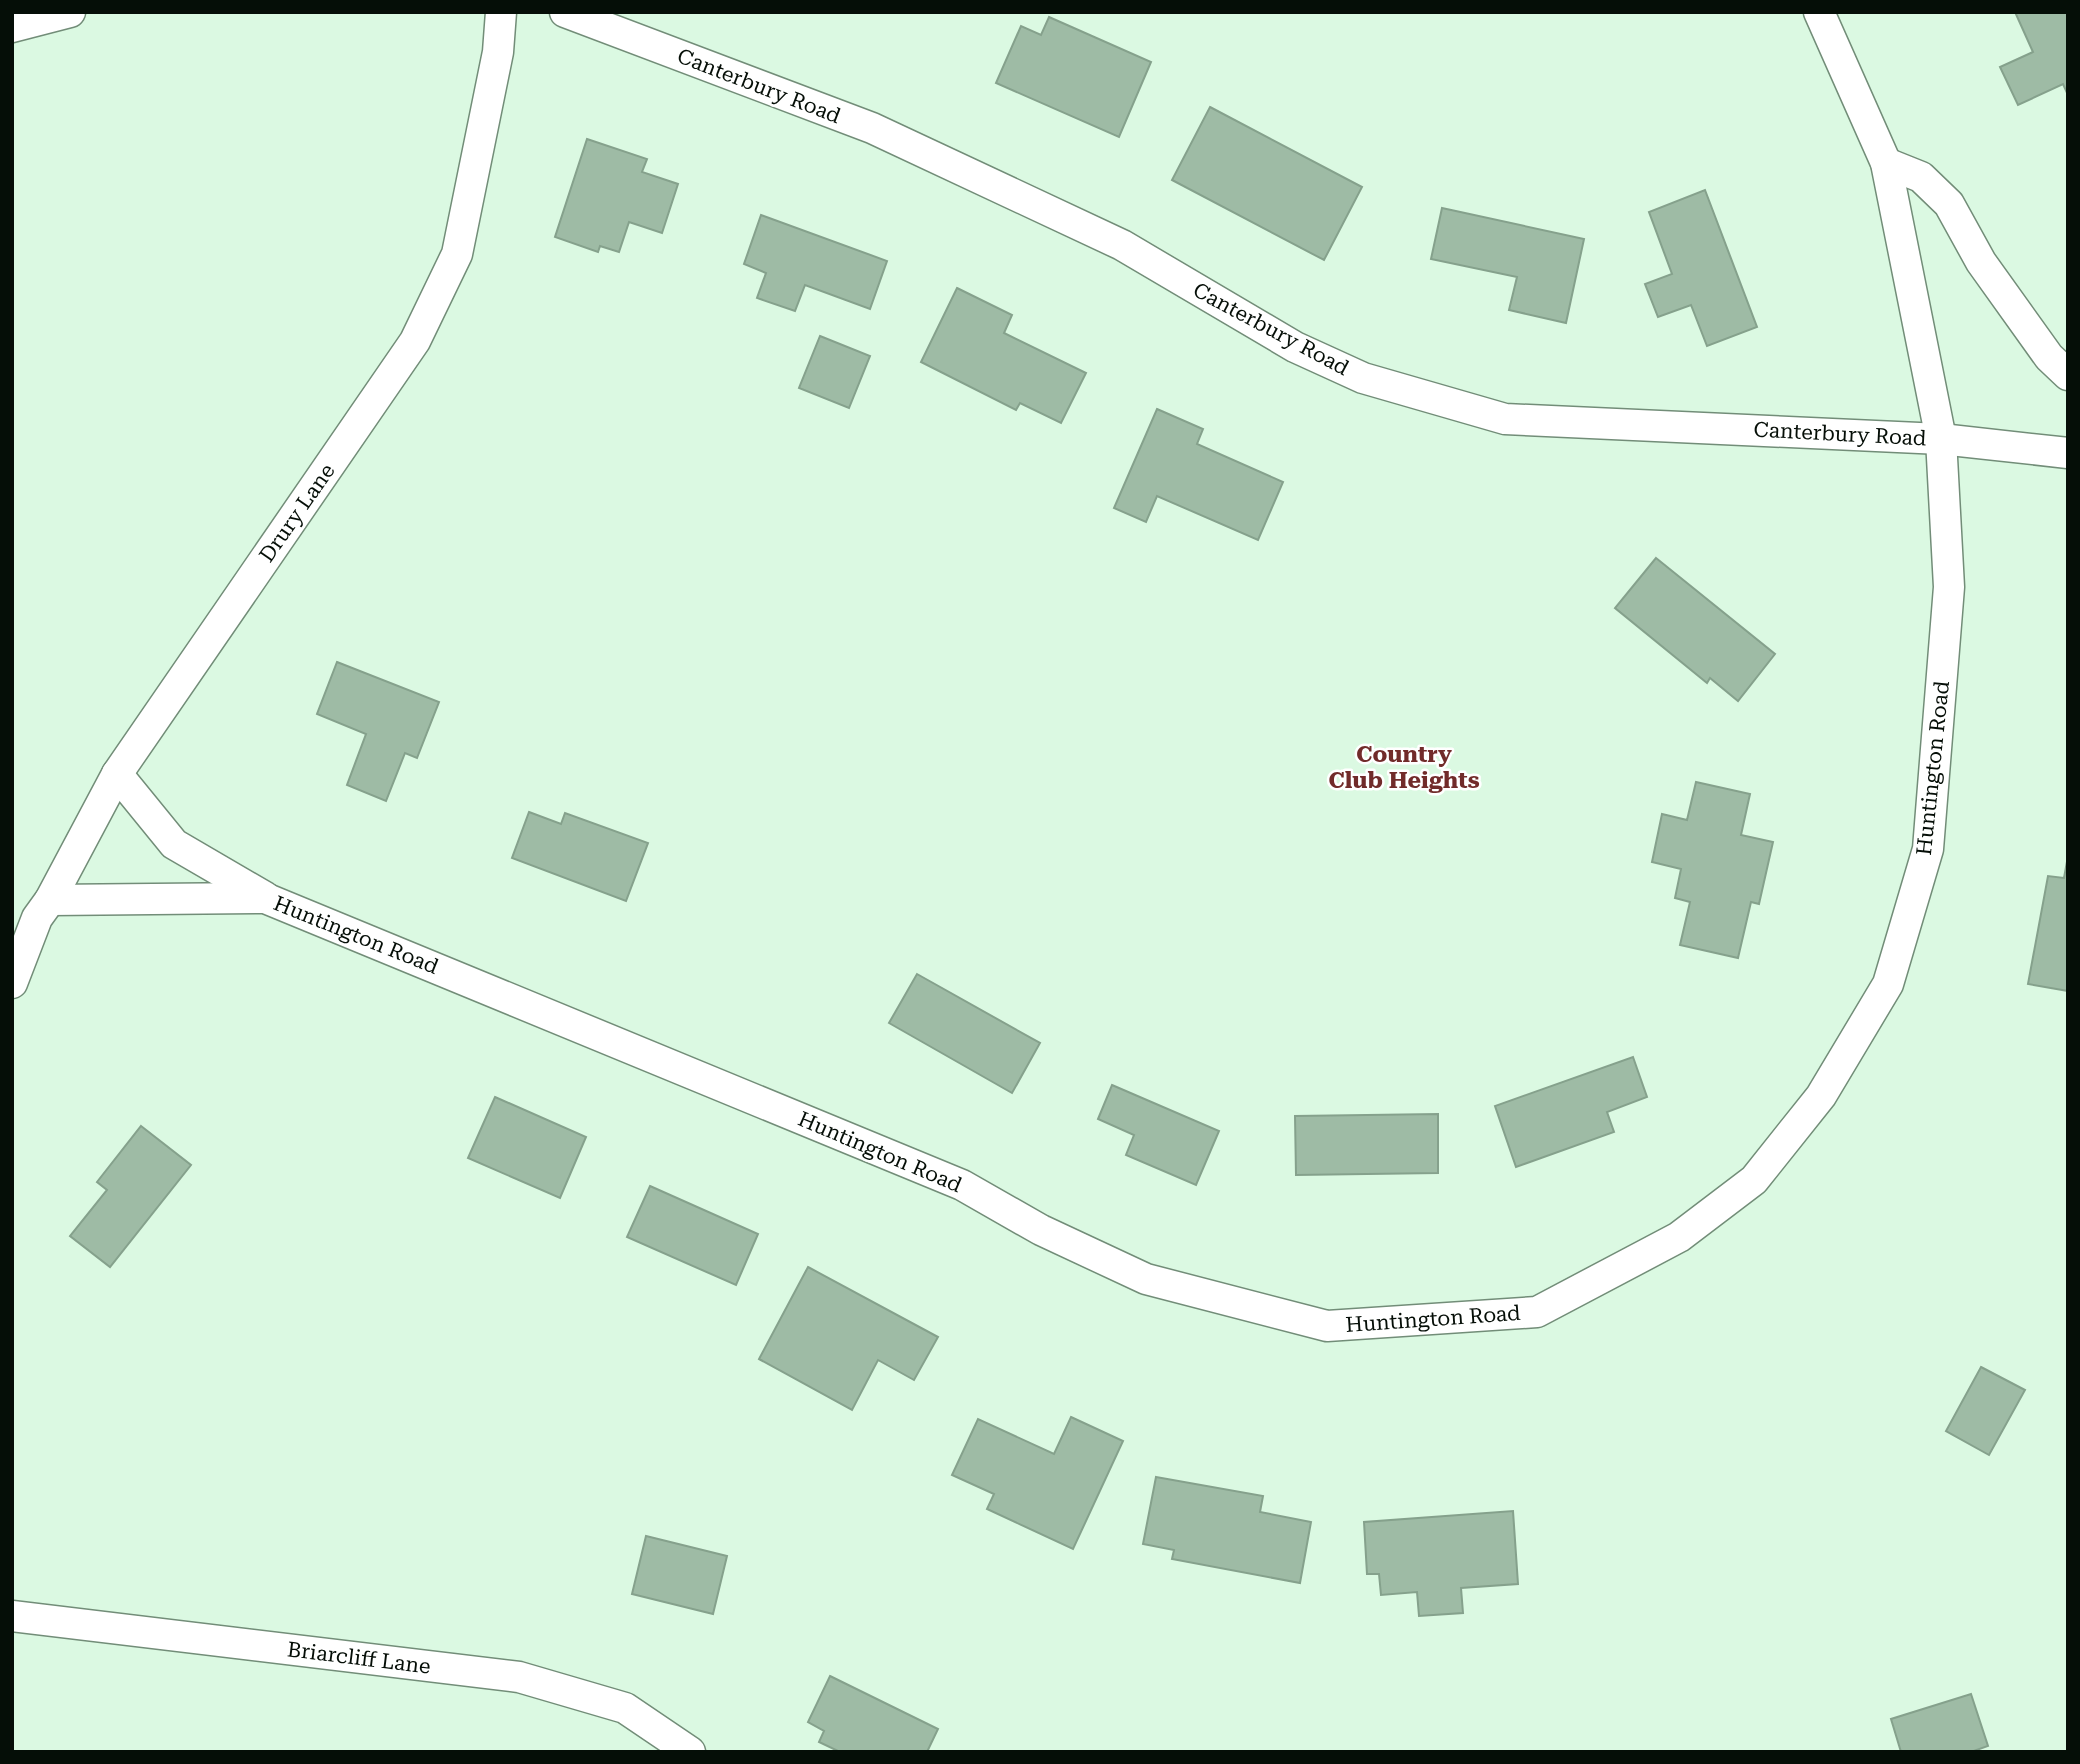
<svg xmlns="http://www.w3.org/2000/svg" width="2080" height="1764" font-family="'Roboto Serif',serif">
	<rect width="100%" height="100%" fill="#dbf9e2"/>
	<!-- building -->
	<g fill="#9ebba5" stroke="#85a18c" stroke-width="2">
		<polygon points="2015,12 2068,12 2068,95 2063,84 2018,105 2000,67 2033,52"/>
		<polygon points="1049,17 1151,62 1119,137 996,83 1021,26 1041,35"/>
		<polygon points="1210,107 1362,187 1324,260 1172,180"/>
		<polygon points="587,139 647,159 642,172 678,184 662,233 629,222 619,252 600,246 598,252 555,237"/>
		<polygon points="1705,190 1757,327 1707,346 1691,305 1658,317 1645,284 1672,274 1649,212"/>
		<polygon points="1442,208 1584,239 1566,323 1509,310 1517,277 1431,259"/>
		<polygon points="761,215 887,261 870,309 805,285 795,311 757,298 766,273 744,264"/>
		<polygon points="957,288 1012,315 1004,333 1086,373 1061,423 1020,403 1016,410 921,362"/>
		<polygon points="820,336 870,356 849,408 799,388"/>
		<polygon points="1157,409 1203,429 1197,444 1283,482 1258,540 1157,496 1146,522 1114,508"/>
		<polygon points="1656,558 1775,654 1738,701 1710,678 1707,683 1615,608"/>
		<polygon points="337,662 439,702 417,758 405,753 386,801 347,785 366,734 317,714"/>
		<polygon points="1696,782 1750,794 1741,835 1773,842 1759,904 1751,902 1738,958 1680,945 1690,902 1675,898 1681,869 1652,862 1662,814 1687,820"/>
		<polygon points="529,812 561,824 565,813 648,843 626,901 512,858"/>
		<polygon points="2068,856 2068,991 2028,984 2048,876 2064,878"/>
		<polygon points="917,974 1040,1043 1012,1093 889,1023"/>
		<polygon points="1633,1057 1647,1097 1607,1112 1614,1132 1516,1167 1495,1106"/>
		<polygon points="1112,1085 1219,1131 1196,1185 1126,1155 1134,1135 1098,1119"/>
		<polygon points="495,1097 586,1137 560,1198 468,1158"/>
		<polygon points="1438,1114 1438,1173 1296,1175 1295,1116"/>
		<polygon points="141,1126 191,1165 110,1267 70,1236 107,1190 97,1182"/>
		<polygon points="650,1186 758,1234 736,1285 627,1237"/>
		<polygon points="808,1267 938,1337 914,1380 878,1360 852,1410 759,1359"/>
		<polygon points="1981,1367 2025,1390 1989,1455 1946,1431"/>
		<polygon points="1071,1417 1123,1441 1073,1549 987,1509 994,1494 952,1475 978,1419 1054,1454"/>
		<polygon points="1156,1477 1263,1496 1260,1512 1311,1522 1300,1583 1172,1559 1174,1550 1143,1544"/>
		<polygon points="1513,1511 1518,1584 1461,1588 1463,1613 1419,1616 1417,1592 1381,1595 1379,1574 1367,1574 1364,1522"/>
		<polygon points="646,1536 727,1556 713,1614 632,1594"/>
		<polygon points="830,1676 938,1729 927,1752 840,1752 819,1742 824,1731 808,1722"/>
		<polygon points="1971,1694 1988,1746 1971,1752 1901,1752 1891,1719"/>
	</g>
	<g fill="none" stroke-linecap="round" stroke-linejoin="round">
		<!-- street casing -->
		<g stroke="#728d78" stroke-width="33">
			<g id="street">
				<polyline points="565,12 872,128 1122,245 1295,347 1363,378 1505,419 1941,439 2068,453"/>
				<polyline points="12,27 70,12"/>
				<polyline points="1886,163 1921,177 1949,204 1981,262 2049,357 2068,375"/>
				<polyline points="117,774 174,844 265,897"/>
				<polyline points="50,900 265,898 962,1185 1041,1230 1146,1279 1327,1326 1537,1312 1679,1237 1754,1180 1821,1096 1888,984 1928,849 1949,587 1941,439 1886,163 1819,12"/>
				<polyline points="12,983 37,918 50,900 117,774 415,341 457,254 498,52 501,12"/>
				<polyline points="12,1616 519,1677 625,1708 690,1752"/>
			</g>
		</g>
		<!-- street -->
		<use href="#street" stroke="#fff" stroke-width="30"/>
	</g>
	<g text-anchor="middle" stroke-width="5" stroke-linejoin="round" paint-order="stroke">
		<!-- street labels -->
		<g font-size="21" fill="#050e07" stroke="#fff">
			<text transform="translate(759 86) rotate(21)" y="7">Canterbury Road</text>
			<text transform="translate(1271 329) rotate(28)" y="7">Canterbury Road</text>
			<text transform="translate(1840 434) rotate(3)" y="7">Canterbury Road</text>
			<text transform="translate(297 513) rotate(-55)" y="7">Drury Lane</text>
			<text transform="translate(1933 768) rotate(-84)" y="7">Huntington Road</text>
			<text transform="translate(356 935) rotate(22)" y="7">Huntington Road</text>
			<text transform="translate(880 1152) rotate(23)" y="7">Huntington Road</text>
			<text transform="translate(1433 1319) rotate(-4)" y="7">Huntington Road</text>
			<text transform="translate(359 1658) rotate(7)" y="7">Briarcliff Lane</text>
		</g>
		<!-- neighbourhood labels -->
		<g font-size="23" font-weight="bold" fill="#712b2a" stroke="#fff">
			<text x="1404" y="762">Country<tspan x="1404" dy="26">Club Heights</tspan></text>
		</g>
	</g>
	<!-- border -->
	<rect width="2080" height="1764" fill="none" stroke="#050e07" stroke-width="28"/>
</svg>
